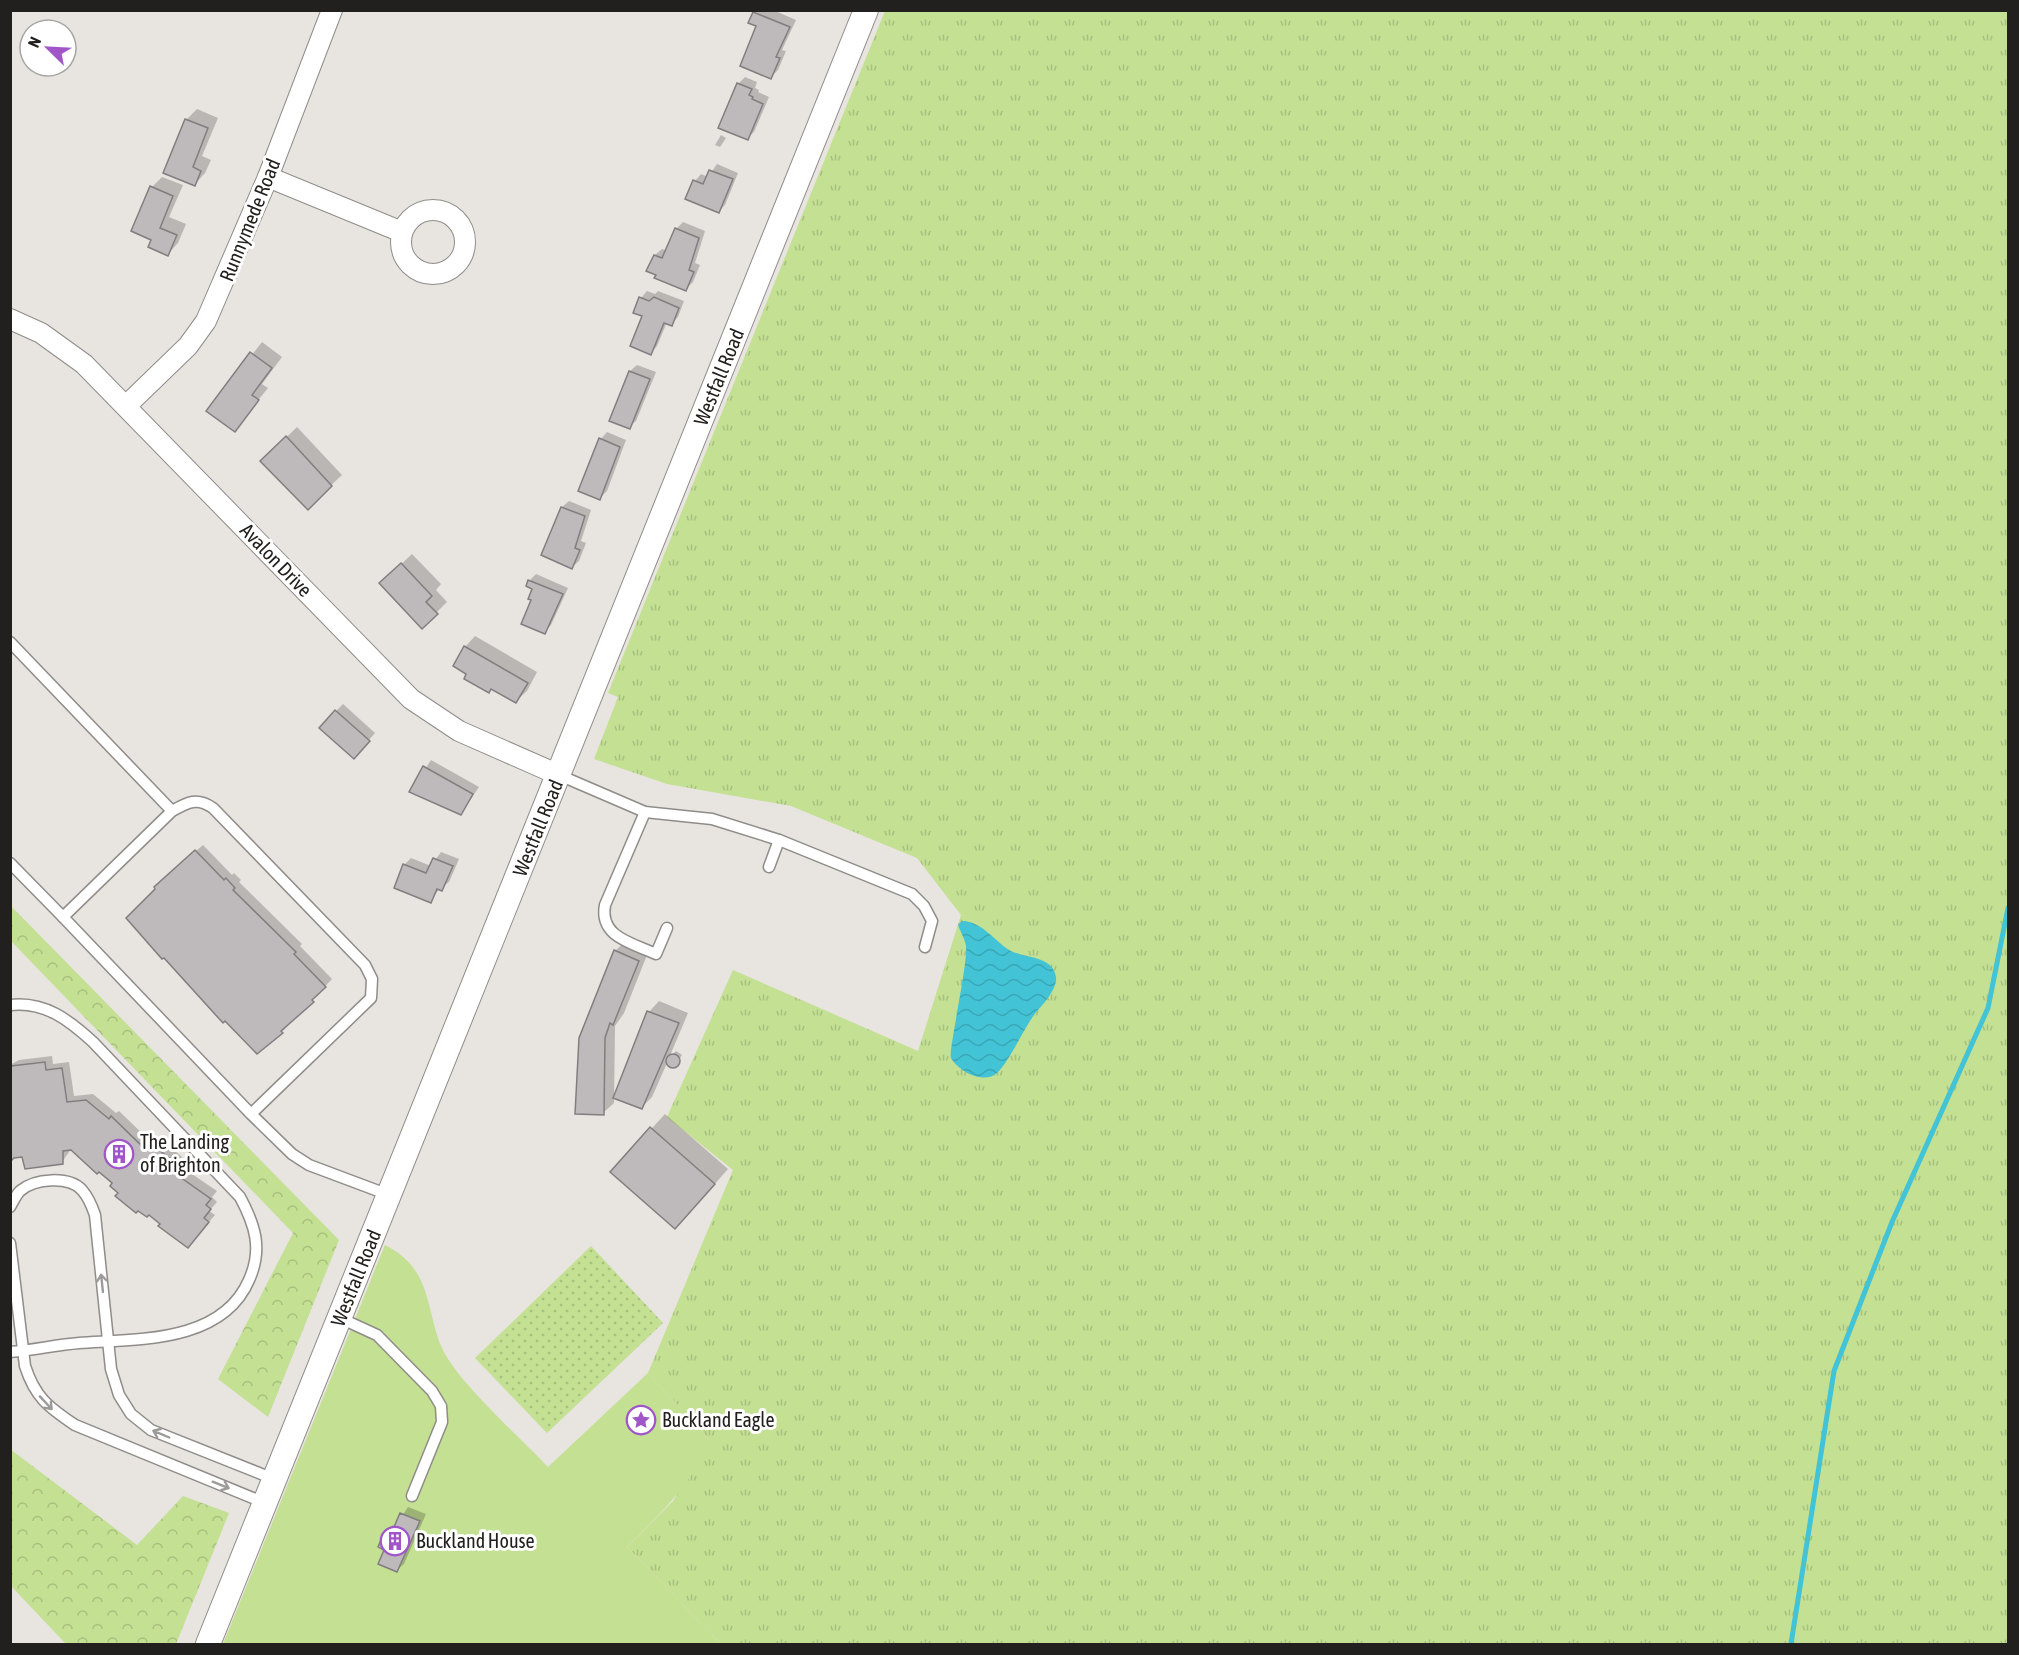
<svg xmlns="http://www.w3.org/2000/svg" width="2019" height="1655" font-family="'Asap Condensed',sans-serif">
	<defs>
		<pattern id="grass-tufts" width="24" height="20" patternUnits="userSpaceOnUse" patternTransform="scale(1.5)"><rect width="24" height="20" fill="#c3e093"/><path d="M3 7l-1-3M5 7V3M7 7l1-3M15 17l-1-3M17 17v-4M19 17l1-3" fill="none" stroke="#a7c07e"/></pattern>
		<pattern id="forest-crowns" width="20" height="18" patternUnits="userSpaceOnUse" patternTransform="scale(1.5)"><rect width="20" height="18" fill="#c3e093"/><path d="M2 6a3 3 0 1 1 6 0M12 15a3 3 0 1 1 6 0" fill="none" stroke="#a7c07e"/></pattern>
		<pattern id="garden-dots" width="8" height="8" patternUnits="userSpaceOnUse" patternTransform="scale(1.5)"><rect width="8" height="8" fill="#c3e093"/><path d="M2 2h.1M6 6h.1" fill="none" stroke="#a7c07e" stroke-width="1.8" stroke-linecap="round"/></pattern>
		<pattern id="water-waves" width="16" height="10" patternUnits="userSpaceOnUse" patternTransform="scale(1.5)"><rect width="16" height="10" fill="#42c3d6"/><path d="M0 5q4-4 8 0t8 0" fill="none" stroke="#3aa7b7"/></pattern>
	</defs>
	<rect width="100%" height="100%" fill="#e8e4e0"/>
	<!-- grass -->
	<polygon fill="url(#grass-tufts)" points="885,11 2008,11 2008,1644 721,1644 627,1547 673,1501 710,1440 648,1373 733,1170 667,1117 733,970 918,1051 961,915 917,858 791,806 667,784 594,759 618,697 608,693"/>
	<!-- forest -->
	<g fill="url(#forest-crowns)">
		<polygon points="10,905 339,1240 268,1417 218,1379 293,1233 11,941"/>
		<polygon points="10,1449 137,1545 183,1496 229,1513 176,1644 66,1644 11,1586"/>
	</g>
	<!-- park -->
	<path fill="#c3e093" d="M385,1245c46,23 40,60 56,101 14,34 80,92 107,121l100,-94 62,67c-17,44 -51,74 -83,107l94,97h-498z"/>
	<!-- garden -->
	<polygon fill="url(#garden-dots)" points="591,1246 663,1323 547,1433 475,1358"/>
	<!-- water -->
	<path fill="url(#water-waves)" d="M962,921c20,0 33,21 49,30 14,7 42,5 45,26 1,7 -4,15 -8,21 -4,6 -10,11 -14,17 -11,15 -25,47 -37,58 -13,12 -39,-2 -46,-15 -3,-6 17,-93 15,-112 -1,-7 -6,-15 -8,-21z"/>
	<!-- shadow -->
	<g fill="#0003">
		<polygon points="756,10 773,10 796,20 782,50 786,51 778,70 771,77 754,12"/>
		<polygon points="745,77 757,82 755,88 759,90 758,92 769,97 754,132 747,138 738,84"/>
		<polygon points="197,109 218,118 202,156 211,160 205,173 195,184 186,120"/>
		<polygon points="721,135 726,138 720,147 715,145"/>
		<polygon points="717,164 738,173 725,205 718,212 695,181 701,174 708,177"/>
		<polygon points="162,177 183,185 169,217 186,224 178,243 168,254 153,239 152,187"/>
		<polygon points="683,222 705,231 695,263 700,265 693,282 686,289 655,255 662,249 667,251 676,229"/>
		<polygon points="647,291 655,294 658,291 684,301 678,317 671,324 667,322 657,346 651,353 641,298"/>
		<polygon points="262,342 282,357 262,384 268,388 234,430 208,411"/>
		<polygon points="637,365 656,372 636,421 629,427 611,420 630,371"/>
		<polygon points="297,427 342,475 308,507 262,461"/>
		<polygon points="607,432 626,440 607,491 600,498 601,439"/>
		<polygon points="569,501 591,510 581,541 586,543 579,561 572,567 562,507"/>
		<polygon points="412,554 441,584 436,590 447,602 422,627 381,583"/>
		<polygon points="536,574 568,588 551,625 545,632 534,588 529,581"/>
		<polygon points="475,636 537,672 527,691 516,701 492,688 489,691 465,647"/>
		<polygon points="343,704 375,733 360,750 321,727"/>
		<polygon points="431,760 479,787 461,814 411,791"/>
		<polygon points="203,845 232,875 234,873 241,880 239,882 302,944 300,946 332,979 282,1032 257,1052 157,888 162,880"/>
		<polygon points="441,852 459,859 449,882 440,888 430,901 404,865 411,858 431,866"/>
		<polygon points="626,941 649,950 624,1013 615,1026 614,1103 603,1113 576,1113 615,951"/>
		<polygon points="659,1001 688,1013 669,1058 676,1051 682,1055 675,1066 667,1063 652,1097 642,1107 649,1012"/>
		<polygon points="52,1056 53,1064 69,1062 74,1096 93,1094 116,1113 119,1111 149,1140 152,1138 160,1144 163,1141 182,1157 180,1159 189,1167 186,1170 217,1191 212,1197 217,1202 209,1211 215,1215 188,1246 120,1192 114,1183 71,1149 62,1162 23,1155 15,1156 10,1163 10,1065 19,1060"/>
		<polygon points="665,1114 728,1169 689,1213 612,1172"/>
		<polygon points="408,1507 426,1514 404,1564 397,1570 386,1549 386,1532 393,1525 395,1527"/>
	</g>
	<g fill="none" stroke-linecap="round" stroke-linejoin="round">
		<!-- stream -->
		<polyline stroke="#42c3d6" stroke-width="5" points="1791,1644 1834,1371 1892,1222 1988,1008 2008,908"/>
	</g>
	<!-- building -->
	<g fill="#beb9bb" stroke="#827e80" stroke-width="1.5">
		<polygon points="753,12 790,27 776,57 780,58 771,79 740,66 756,26 748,23"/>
		<polygon points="737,83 752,89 749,95 753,97 752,99 763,104 748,140 718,128"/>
		<polygon points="185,119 208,128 193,167 201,171 195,186 163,173"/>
		<polygon points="709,170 733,179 719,213 685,199 693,180 703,184"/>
		<polygon points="150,186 173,196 160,228 177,235 168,256 148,247 151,240 131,231"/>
		<polygon points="675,228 699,238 689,270 694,272 686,291 654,278 656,275 646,271 654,255 662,258"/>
		<polygon points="639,297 649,301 654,297 679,308 672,326 664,323 651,355 630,346 642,316 633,313"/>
		<polygon points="250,352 272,368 252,395 259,400 235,432 206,411"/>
		<polygon points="629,371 650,379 630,429 609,421"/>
		<polygon points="286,436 332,486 308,510 260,461"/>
		<polygon points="599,438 620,447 600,500 578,491"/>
		<polygon points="561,507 585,516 575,548 580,550 572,569 541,555"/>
		<polygon points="401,563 432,596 426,602 438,614 422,629 379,583"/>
		<polygon points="528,580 563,594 545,634 521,624 531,600 528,599 532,589 526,586"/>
		<polygon points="464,646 528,683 516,703 491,689 489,693 464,679 466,674 453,666"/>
		<polygon points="335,710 370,741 354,759 319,728"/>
		<polygon points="423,766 473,794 461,815 409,792"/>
		<polygon points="195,850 224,880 226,878 235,888 233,890 296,952 294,954 326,987 312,1000 314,1002 281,1031 283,1033 257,1054 225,1021 223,1023 164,958 162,959 126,918 155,889 154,887"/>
		<polygon points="433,858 453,866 442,891 437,889 431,903 394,888 403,864 426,873"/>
		<polygon points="614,950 639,961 613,1025 610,1023 605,1038 604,1115 575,1114 579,1038"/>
		<polygon points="647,1011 679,1023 642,1109 613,1098"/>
		<circle cx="673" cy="1061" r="7"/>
		<polygon points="45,1062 46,1070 62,1068 67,1102 86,1100 109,1119 111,1116 142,1146 144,1143 153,1150 155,1147 177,1164 174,1167 183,1174 180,1177 211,1199 206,1205 211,1209 204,1218 209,1222 188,1248 158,1226 160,1224 149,1215 147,1217 138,1211 136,1213 115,1196 118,1193 110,1186 112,1183 99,1172 97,1174 71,1150 63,1151 63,1164 25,1169 22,1157 14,1158 10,1162 11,1066"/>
		<polygon points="650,1127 715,1184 675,1229 610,1172"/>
		<polygon points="400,1513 420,1521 397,1572 378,1564 384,1550 378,1547 385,1531 391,1534"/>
	</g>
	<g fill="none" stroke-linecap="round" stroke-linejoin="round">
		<!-- service casing -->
		<g stroke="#908c89" stroke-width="13">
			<g id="service">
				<polyline points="10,642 172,811"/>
				<polyline points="559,775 645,812 712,819 779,840 912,894 924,906 932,921 925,947"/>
				<path d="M645,812l-40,93c-6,32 27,38 51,49l11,-26"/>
				<polyline points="10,863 63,917"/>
				<polyline points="769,867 779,840"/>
				<path d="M10,1005c35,-4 59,15 83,37l147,155c15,28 23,52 9,83 -27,63 -111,59 -170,63 -23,2 -45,7 -69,9"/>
				<path d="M251,1114l-188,-197 109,-106c16,-9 25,-14 41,-3l152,157 7,14 -1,19 -120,116 41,40 17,11 80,30"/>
				<path d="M10,1207c3,-5 6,-12 10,-16 15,-13 49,-15 62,-1 7,8 10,16 13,25l16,154 8,26 12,19 20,16 123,49"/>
				<path d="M10,1243l15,123c10,31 23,41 50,59l190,78"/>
				<polyline points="340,1318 377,1335 432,1391 441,1406 442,1422 412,1496"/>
			</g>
		</g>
		<!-- minor casing -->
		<g stroke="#908c89" stroke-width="22">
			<g id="minor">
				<polyline points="268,177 402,232"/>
				<circle cx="433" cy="242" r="32"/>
				<polyline points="10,319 41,333 84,364 411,699 459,731 559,775"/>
				<polyline points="127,405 188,346 206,321 268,177 332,10"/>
			</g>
		</g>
		<!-- tertiary casing -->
		<g stroke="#908c89" stroke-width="26">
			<polyline id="tertiary" points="208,1644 866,10"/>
		</g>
		<!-- service -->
		<use href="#service" stroke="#fff" stroke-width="10"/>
		<!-- minor -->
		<use href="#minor" stroke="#fff" stroke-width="20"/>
		<!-- tertiary -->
		<use href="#tertiary" stroke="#fff" stroke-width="24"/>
	</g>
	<!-- one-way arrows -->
	<defs><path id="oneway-shaft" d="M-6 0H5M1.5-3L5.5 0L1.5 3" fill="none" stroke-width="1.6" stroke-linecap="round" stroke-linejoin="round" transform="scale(1.5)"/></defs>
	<g stroke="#9c9b9a">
		<use href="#oneway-shaft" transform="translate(102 1283) rotate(-96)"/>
		<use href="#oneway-shaft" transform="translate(46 1403) rotate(47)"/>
		<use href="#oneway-shaft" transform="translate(161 1434) rotate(-157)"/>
		<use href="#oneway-shaft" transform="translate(221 1485) rotate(22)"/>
	</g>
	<!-- icons -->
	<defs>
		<g id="building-ring" transform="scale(1.5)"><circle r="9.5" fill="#fff" stroke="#a056c8" stroke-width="1.5"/><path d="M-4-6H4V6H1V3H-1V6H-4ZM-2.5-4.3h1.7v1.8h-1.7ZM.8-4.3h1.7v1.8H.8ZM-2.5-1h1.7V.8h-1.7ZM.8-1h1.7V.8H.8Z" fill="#a056c8"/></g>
		<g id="sight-ring" transform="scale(1.5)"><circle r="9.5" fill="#fff" stroke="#a056c8" stroke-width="1.5"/><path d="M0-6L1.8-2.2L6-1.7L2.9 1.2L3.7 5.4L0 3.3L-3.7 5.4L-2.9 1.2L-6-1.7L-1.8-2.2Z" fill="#a056c8"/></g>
	</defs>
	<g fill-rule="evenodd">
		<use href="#building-ring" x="119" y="1154"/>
		<use href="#sight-ring" x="641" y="1420"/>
		<use href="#building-ring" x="395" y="1541"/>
	</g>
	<g text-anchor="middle" stroke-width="6" stroke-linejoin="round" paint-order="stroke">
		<!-- street labels -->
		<g font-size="20" fill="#22201f" stroke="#fff">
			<text transform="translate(250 220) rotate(-68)" y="7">Runnymede Road</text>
			<text transform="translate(719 377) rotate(-68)" y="7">Westfall Road</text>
			<text transform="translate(276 560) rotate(46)" y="7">Avalon Drive</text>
			<text transform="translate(538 828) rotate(-68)" y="7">Westfall Road</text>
			<text transform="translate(356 1278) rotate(-68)" y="7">Westfall Road</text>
		</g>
		<!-- poi labels -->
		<g font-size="20" fill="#22201f" stroke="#fff" text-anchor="start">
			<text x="140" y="1149">The Landing<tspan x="140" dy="23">of Brighton</tspan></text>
			<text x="662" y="1427">Buckland Eagle</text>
			<text x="416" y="1548">Buckland House</text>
		</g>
	</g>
	<!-- border -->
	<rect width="2019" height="1655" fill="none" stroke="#22201f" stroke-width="24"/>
	<!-- north arrow -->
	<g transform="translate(48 48) rotate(294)"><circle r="28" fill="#ffffff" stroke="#a7a6a5" stroke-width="1.5"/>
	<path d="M0-4.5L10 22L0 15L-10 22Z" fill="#a056c8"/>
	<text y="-9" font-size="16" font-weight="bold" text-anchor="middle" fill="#22201f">N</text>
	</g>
</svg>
